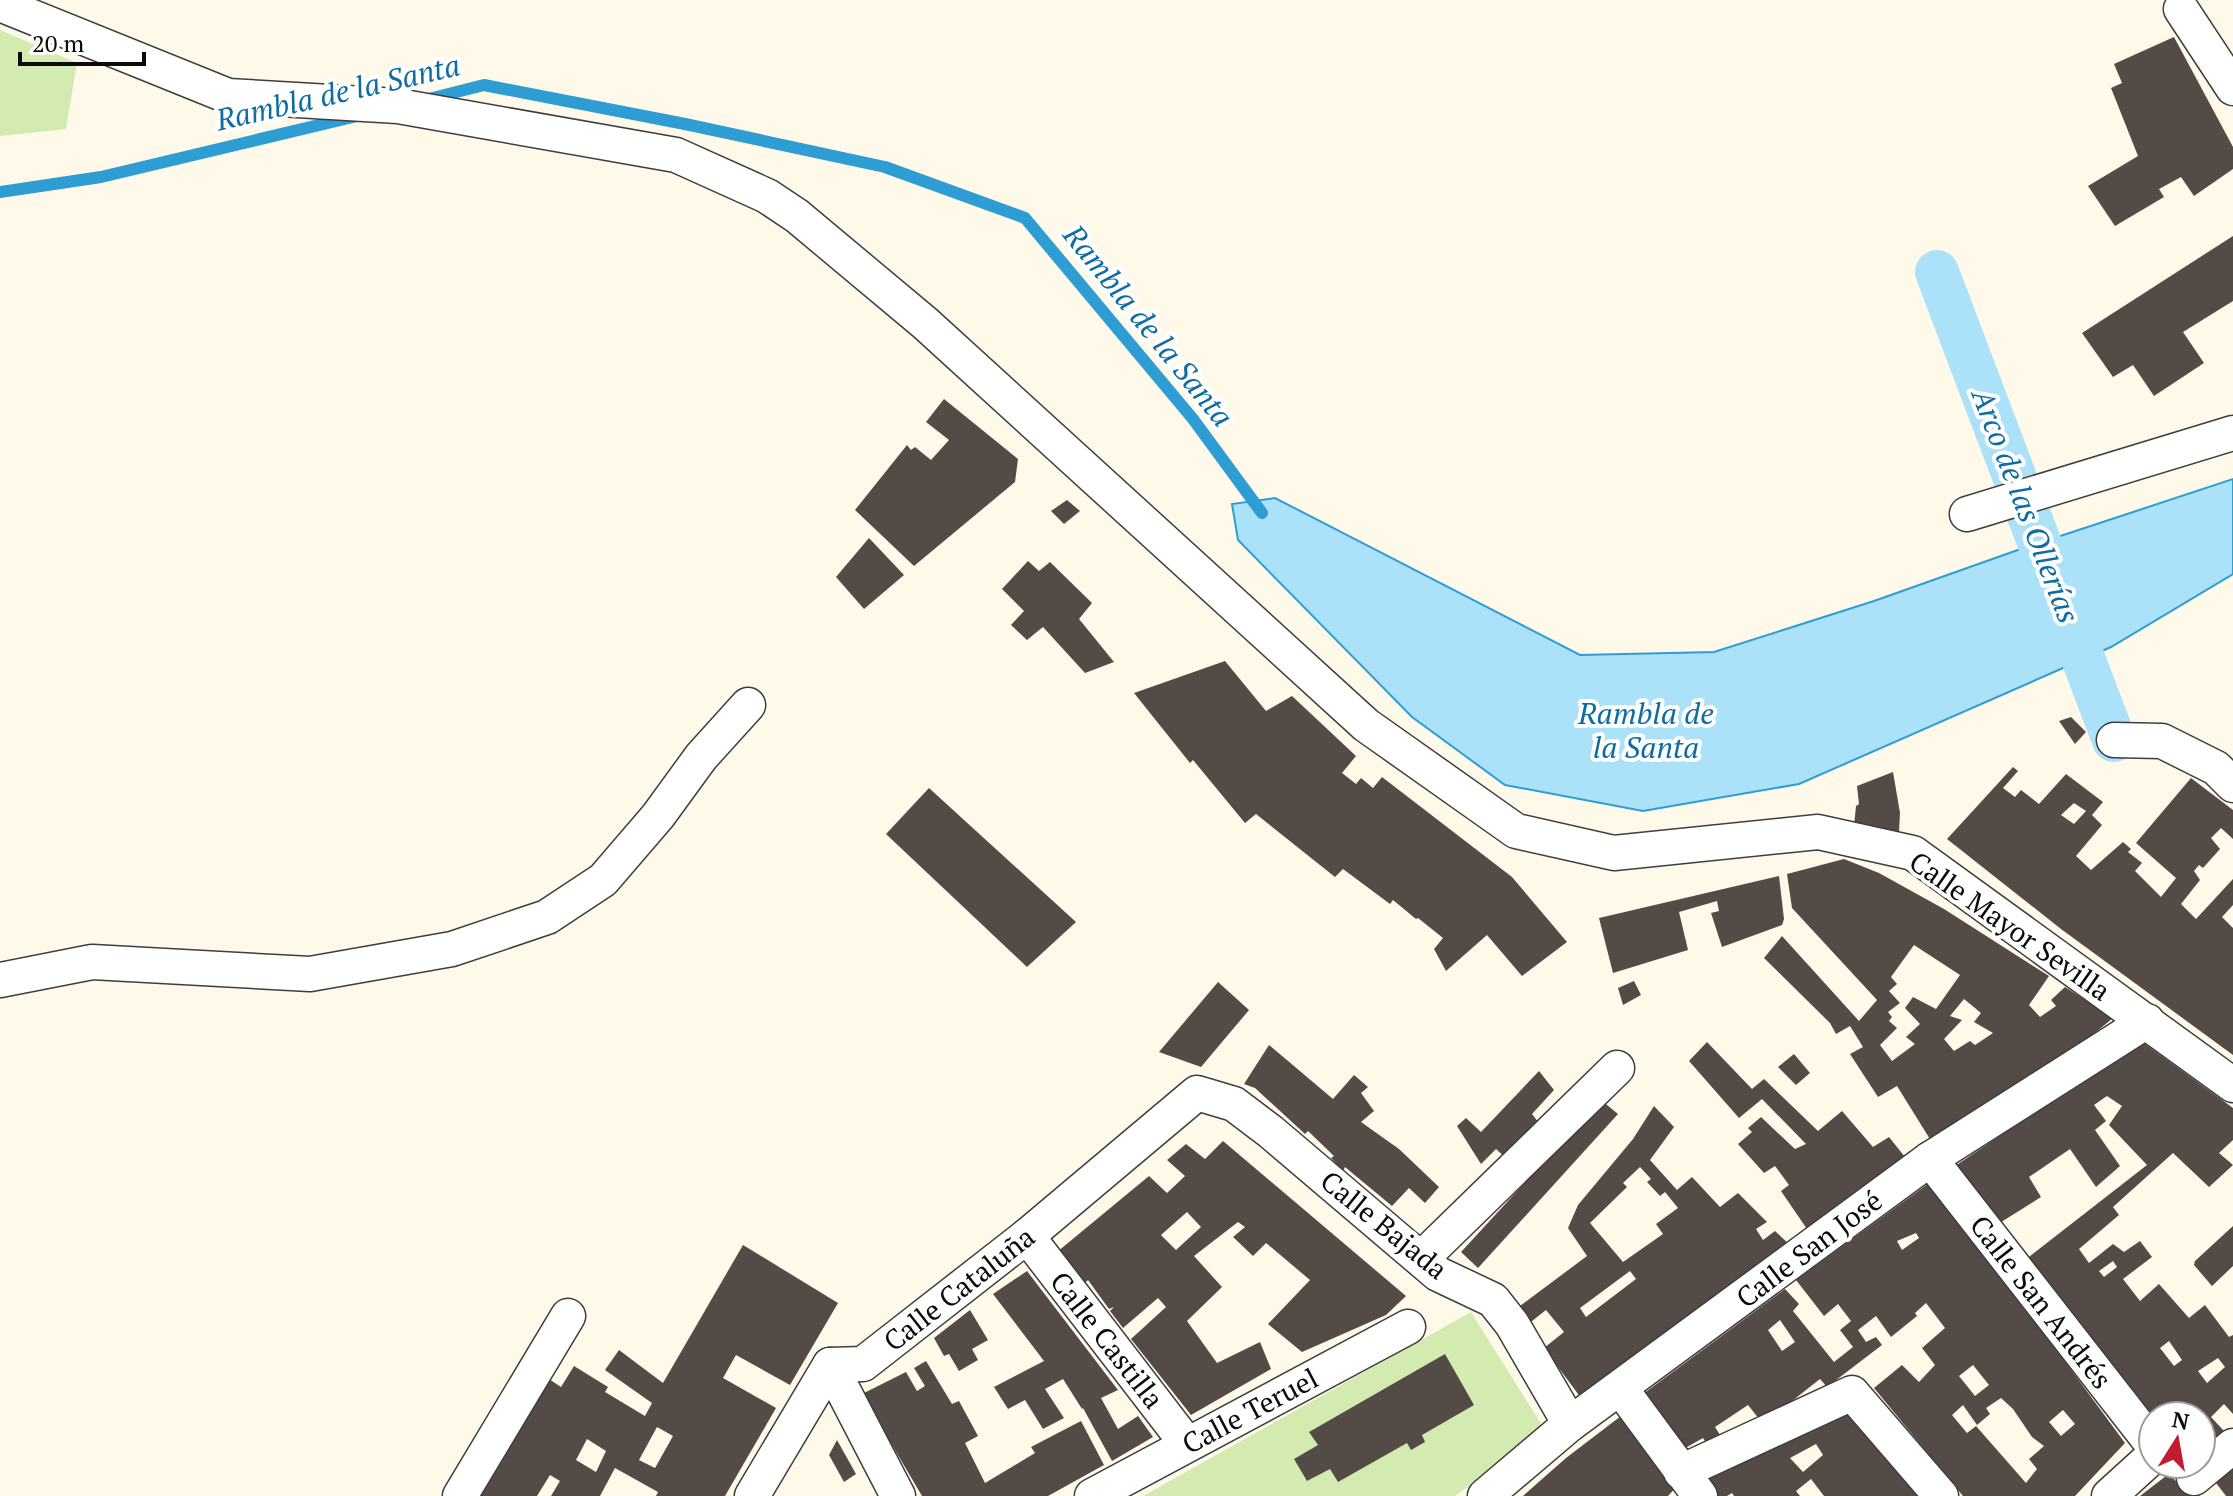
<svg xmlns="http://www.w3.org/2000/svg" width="2233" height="1496" font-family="'PT Serif',serif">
	<rect width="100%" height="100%" fill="#fff9e9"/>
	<!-- green -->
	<g fill="#d3ebb1">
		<polygon points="0,30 77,63 66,129 0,136"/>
		<polygon points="1471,1312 1545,1430 1455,1496 1143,1496"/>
	</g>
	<!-- water -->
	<polygon fill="#abe1f9" stroke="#2e9dd4" stroke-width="2" points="2233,479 2233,574 2111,647 1799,784 1643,811 1505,785 1412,717 1238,540 1232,504 1275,498 1580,655 1714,652 1874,601 2015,551"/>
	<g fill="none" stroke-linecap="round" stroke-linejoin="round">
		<!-- stream -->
		<g stroke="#2e9dd4" stroke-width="12">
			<polyline points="425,100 484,85 685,124 885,167 1025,218 1193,419 1262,513"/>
			<polyline points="0,192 101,177 357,116"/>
		</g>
		<!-- canal -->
		<polyline stroke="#abe1f9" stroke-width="44" points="1937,272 2114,740"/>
	</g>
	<!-- building -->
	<g fill="#544b47" fill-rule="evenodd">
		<polygon points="2174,37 2233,147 2233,169 2194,196 2181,177 2159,189 2164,197 2115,226 2088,186 2138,156 2111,88 2122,83 2114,64"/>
		<polygon points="2233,236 2233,301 2183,332 2204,363 2154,396 2133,365 2113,377 2082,333"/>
		<polygon points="944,399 1018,459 1015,482 914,566 855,510 907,445 911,450 915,447 931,460 949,440 926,422"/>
		<polygon points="1067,500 1080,511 1064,524 1051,511"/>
		<polygon points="869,538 904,575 864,609 836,577"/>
		<polygon points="1028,561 1039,571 1050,562 1092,603 1079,619 1114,662 1085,673 1043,627 1027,640 1011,625 1024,611 1002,589"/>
		<polygon points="1225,661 1266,711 1292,696 1356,756 1342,773 1356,784 1361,778 1373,788 1382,777 1512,877 1567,942 1522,976 1487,935 1446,971 1434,949 1443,938 1418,918 1416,919 1393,900 1390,904 1343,869 1335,877 1256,814 1245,823 1193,760 1190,763 1134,693"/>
		<polygon points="2071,717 2086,732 2075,744 2059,721"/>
		<path d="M2013,767l5,4 -15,17 12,9 6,-7 18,14 27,-30 37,28 -11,13 10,10 -26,31 15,14 32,-28 8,7 -3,3 14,11 -7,8 26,26 15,-19 -40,-35 55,-65 42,32v29l-12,-11 -10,10 9,11 -17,19 -4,-3 -5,6 6,9 -19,24 15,15 37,-40v26l-11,12 11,11v127l-172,-126 -114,-90zM2074,803l12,8 -12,13 -13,-9z"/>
		<polygon points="1893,772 1900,813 1899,832 1854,826 1856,806 1859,804 1857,786"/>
		<polygon points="929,788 1076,922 1027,967 886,834"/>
		<path d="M1844,859l35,14 65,36 105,67 -20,29 11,12 16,-11 -5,-6 14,-13 48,31 -56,46 -124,80 -36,-58 -19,11 -28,-43 13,-7 -13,-21 -14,8 -6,-11 -66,-65 18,-22 77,85 18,-21 -85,-92 -5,-34zM1914,945l46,30 -24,34 -23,-12 -8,11 15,16 -14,13 9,7 -23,17 -12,-16 17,-17 -8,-7 3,-4 -4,-5 12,-9 -11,-12 8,-7 -6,-7zM1964,999l17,14 -7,9 19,11 -18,12 -5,-4 -16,10 -10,-12 18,-19 -12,-4z"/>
		<polygon points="1779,876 1784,919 1782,925 1722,947 1711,913 1719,911 1717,901 1679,912 1688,950 1613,973 1599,918"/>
		<polygon points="1634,981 1641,995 1623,1005 1618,988"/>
		<polygon points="1218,982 1249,1010 1201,1067 1159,1052"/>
		<path d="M2141,1041l92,67v32l-14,13 14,12 -24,22 -36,-34 -60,54 6,8 -40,34 10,14 24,-19 11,8 16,-11 12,16 -29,22 17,22 19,-17 30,34 16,-13 24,32 4,-2v79l-9,-10 -13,13 13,14 -23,19v-34h-48v3l-128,-159 122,-95 -38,-40 13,-19 -15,-10 -13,9 12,16 -11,9 25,36 -24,21 -26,-38 -41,28 12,20 -43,27 -43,-58zM2113,1261l4,6 -13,10 -5,-6zM2169,1341l13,19 -8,6 -14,-18zM2218,1358l7,9 -18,16 -9,-12z"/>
		<polygon points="1707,1042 1752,1089 1764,1079 1818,1131 1842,1111 1873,1147 1889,1137 1905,1157 1860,1189 1809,1232 1781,1191 1789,1185 1775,1166 1764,1173 1738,1144 1752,1132 1748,1128 1761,1117 1795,1149 1806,1144 1762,1099 1739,1118 1689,1061"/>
		<polygon points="1269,1045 1333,1099 1354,1075 1368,1087 1361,1093 1374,1111 1361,1122 1399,1149 1439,1187 1425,1203 1409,1188 1392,1206 1345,1167 1343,1171 1331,1158 1334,1156 1308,1131 1305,1134 1255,1088 1244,1084"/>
		<polygon points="1794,1054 1810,1073 1796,1085 1778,1067"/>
		<polygon points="1539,1071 1554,1090 1532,1114 1542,1127 1509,1161 1496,1149 1481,1164 1457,1126 1466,1118 1481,1132"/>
		<polygon points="1601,1100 1618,1114 1478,1268 1461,1252"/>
		<path d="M1654,1106l20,21 -24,33 27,30 15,-13 28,30 18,-14 29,29 -11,7 7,11 12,-9 17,16 -208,155 -40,-54 20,-16 -18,-22 -19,15 -11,-16 71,-53 -19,-28 10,-23 55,-66zM1640,1167l11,12 -4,3 13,14 5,-4 13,16 -22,16 7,10 -40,28 -33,-39 37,-36 -4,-4zM1630,1271l6,8 -50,38 -6,-9z"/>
		<path d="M1223,1141l183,155 -20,19 -84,37 -34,-28 42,-44 -44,-37 -13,13 -20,-19 12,-10 -7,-5 -44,34 28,31 -35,34 30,42 43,-21 11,27 -80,46 -60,-76 35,-32 -8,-9 -35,30 -13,-17 4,-4 -5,2 -21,-29 -3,3 -28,-31 92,-76 18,17 18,-17 -18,-16 19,-16 19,15zM1187,1212l14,15 -25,23 -15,-15z"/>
		<path d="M1932,1181l193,262 -50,53h-112l-89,-108 28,-23 17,17 16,-17 -13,-17 23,-20 -19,-25 -11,10 2,3 -26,21 -15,-21 -18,14 8,12 10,-5 6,8 -55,42 -7,-8 -42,33 -18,8 -12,-15 -33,22 7,11 -14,8 -5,-8 -23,13 -37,-57 142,-105 14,15 -6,7 41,51 19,-15 -13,-17 11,-9 -13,-17 -14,12 -28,-36zM1916,1233l3,5 -17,12 -5,-9zM1780,1320l15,22 -13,9 -14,-21zM1973,1365l16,20 -14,11 -16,-20zM2001,1398l12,11 19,28 12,9 -15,13 8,10 -11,14 -50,-57 -9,7 -15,-18 11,-10 14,20 13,-11 -4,-6zM2063,1410l12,14 -14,12 -12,-14z"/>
		<polygon points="2233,1226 2233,1266 2212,1286 2194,1265 2195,1261"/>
		<path d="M743,1245l95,58 -48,82 -54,-30 -13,23 53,30 -51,88h-69l2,-4 -43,-24 -15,28h-49l9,-15 -10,-6 -13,21h-57l69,-117 12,8 13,-21 34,21 -3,5 40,24 7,-13 -47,-33 14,-20 44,33zM657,1427l16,9 -18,32 -16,-8zM587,1439l19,12 -10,21 -20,-12z"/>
		<polygon points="1027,1271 1118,1390 1101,1398 1118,1429 1138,1416 1153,1437 1112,1461 1083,1408 1082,1409 1063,1379 1045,1389 1064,1418 1043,1429 1025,1400 1008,1409 994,1387 1044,1361 993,1294"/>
		<polygon points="970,1310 988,1340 972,1349 978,1360 959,1371 949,1354 944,1356 934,1338"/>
		<polygon points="1445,1354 1474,1405 1422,1435 1425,1442 1411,1450 1407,1443 1338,1482 1330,1469 1307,1481 1294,1459 1318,1445 1309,1432"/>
		<polygon points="926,1361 952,1404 959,1401 978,1436 965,1443 985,1483 1035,1453 1031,1447 1081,1421 1104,1465 1048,1496 922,1496 862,1394 906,1372 917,1391 925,1386 914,1368"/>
		<path d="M1845,1410l76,86h-97l-13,-17 -15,12 4,5h-66l-2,-3 -5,3h-11l-14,-18zM1816,1444l7,11 -20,17 -13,-14z"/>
		<polygon points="1621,1416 1677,1486 1668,1496 1523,1496 1566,1458"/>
		<polygon points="837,1440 856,1474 844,1482 829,1455"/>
		<polygon points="2233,1463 2233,1496 2226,1496 2213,1479"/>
		<polygon points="2166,1476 2171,1476 2190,1496 2140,1496"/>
	</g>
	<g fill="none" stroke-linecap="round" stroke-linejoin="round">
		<!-- minor casing -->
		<g stroke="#3e3e3e" stroke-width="37">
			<g id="minor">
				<polyline points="0,4 228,96 398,106 676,155 767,196 797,216 925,323 1366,725 1516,831 1614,853 1818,832 1913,853 2233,1085"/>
				<polyline points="2181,9 2233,88"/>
				<polyline points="1967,514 2233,433"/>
				<polyline points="2114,740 2162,741 2216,768 2233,785"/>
				<polyline points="0,980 92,962 310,974 452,949 547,917 603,880 658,816 701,757 748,705"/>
				<polyline points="1930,1159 2153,1445"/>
				<polyline points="1027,1236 1187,1444"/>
				<polyline points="1421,1259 1617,1068"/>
				<polyline points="830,1365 898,1496"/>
				<polyline points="1621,1389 1700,1496"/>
				<polyline points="1681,1472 1852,1393 1941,1496"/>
				<polyline points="2194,1478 2233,1446"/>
				<polyline points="460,1496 568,1316"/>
				<polyline points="752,1496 830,1365 863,1364 1027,1236 1197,1093 1234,1104 1271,1132 1438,1274 1493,1300 1512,1324 1570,1424"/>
				<polyline points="1092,1496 1408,1327"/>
				<polyline points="1485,1496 1570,1424 1930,1159 2147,1021"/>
				<polyline points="2109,1496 2153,1456"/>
			</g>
		</g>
		<!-- minor -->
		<use href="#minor" stroke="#fff" stroke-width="34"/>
	</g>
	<g text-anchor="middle" stroke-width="8" stroke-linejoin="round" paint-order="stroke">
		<!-- street labels -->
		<g font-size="28" fill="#0b0b0b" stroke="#fff">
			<text transform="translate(2010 926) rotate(35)" y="10">Calle Mayor Sevilla</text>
			<text transform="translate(1384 1225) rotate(39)" y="10">Calle Bajada</text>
			<text transform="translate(1809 1249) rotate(-37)" y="10">Calle San José</text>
			<text transform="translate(959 1289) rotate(-38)" y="10">Calle Cataluña</text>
			<text transform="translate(2041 1302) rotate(52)" y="10">Calle San Andrés</text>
			<text transform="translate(1107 1340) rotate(52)" y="10">Calle Castilla</text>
			<text transform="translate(1250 1411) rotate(-28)" y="10">Calle Teruel</text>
		</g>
		<!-- water labels -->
		<g font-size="30" font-style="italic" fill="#0f6ca2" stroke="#fff">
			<text transform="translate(338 93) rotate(-13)" y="10">Rambla de la Santa</text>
			<text transform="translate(1148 326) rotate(51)" y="10">Rambla de la Santa</text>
			<text transform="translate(2025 506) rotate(69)" y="10">Arco de las Ollerías</text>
			<text x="1646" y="724">Rambla de<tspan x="1646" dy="34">la Santa</tspan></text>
		</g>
	</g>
	<!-- north arrow -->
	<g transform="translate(2177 1440) rotate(11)"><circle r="38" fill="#ffffff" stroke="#9d9d9d" stroke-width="2"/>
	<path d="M0-6L14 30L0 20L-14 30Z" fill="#c21d2f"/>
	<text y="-12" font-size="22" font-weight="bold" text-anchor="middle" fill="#0b0b0b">N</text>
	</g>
	<!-- scale -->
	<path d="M20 52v12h124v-12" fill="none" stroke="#0b0b0b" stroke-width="4"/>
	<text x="32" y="52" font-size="24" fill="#0b0b0b" stroke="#ffffff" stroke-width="6" paint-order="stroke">20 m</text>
</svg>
